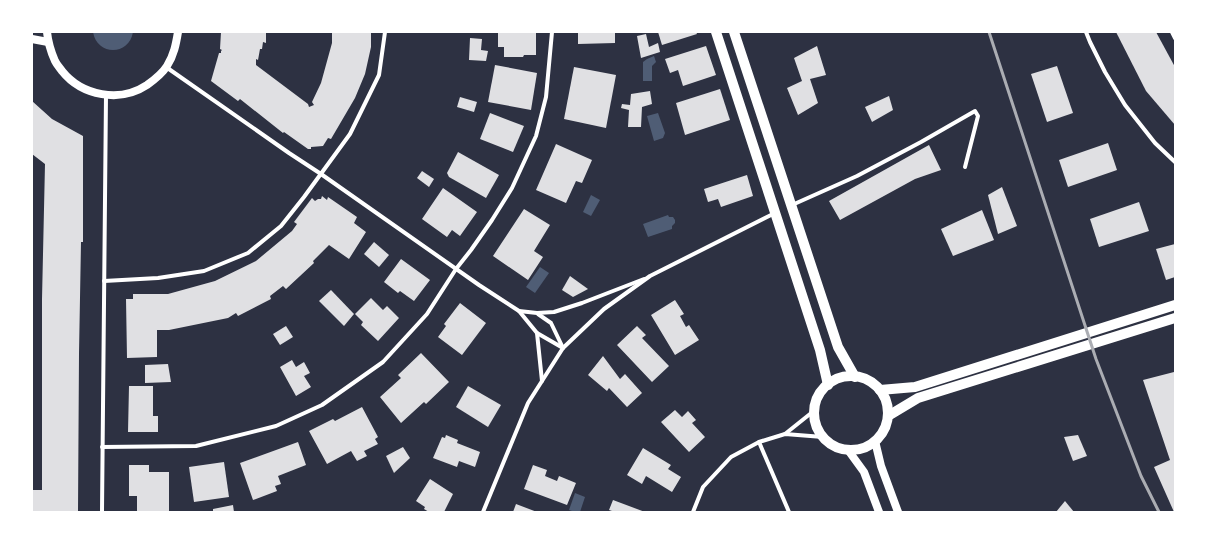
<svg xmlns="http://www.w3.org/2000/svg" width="1207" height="544" font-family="Inter,sans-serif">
	<rect width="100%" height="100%" fill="#2d3142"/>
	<!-- water -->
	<g fill="#4f5d75">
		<path d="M93,32h40c-4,24 -36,24 -40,0z"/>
		<polygon points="654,56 656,62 652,66 652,81 643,81 643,62 647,59"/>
		<polygon points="658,113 665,133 663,138 654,141 647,116"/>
		<polygon points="591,195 600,200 591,216 583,212"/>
		<polygon points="668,215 669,217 673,217 675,220 675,223 672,226 672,229 648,237 643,224"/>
		<polygon points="540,267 549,273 535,293 526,287"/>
		<polygon points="575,493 585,497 580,512 575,512 569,510"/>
	</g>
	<!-- building -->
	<g fill="#e0e0e3">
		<polygon points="221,32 266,32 266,43 263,42 262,49 260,49 258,60 256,59 256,65 308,104 309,107 314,105 312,102 321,83 332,43 332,32 371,32 371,47 365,74 355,98 331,139 328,138 323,146 311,147 311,149 308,149 284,132 283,133 240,99 238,101 211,81 219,53 221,53 221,51 222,50 220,49"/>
		<polygon points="498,32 536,32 536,55 524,55 523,57 504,57 504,47 498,47"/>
		<polygon points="578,32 615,32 615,43 578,44"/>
		<polygon points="658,32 696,32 697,34 662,45"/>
		<polygon points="1116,32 1156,32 1175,67 1175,125 1146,91"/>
		<polygon points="646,34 649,47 658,43 660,52 641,58 637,36"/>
		<polygon points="470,38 482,39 481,50 488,51 486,61 469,60"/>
		<polygon points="706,46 716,75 683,86 678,70 670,73 665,59"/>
		<polygon points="817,46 826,75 810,79 818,103 798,115 787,88 802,81 794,58"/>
		<polygon points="495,65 537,73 531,110 488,102"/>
		<polygon points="1057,66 1073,113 1047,122 1031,74"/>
		<polygon points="574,67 616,75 606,128 564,119"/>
		<polygon points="720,89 730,120 685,135 676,103"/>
		<polygon points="650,91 652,104 642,107 641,127 628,127 629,110 621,108 622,104 630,105 631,94"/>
		<polygon points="889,96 893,110 872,122 865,107"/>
		<polygon points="460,97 477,102 474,112 457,107"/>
		<polygon points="32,101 52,119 83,136 83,242 81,242 79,354 78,512 32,512 32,490 42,490 42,299 45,164 32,154"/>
		<polygon points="490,113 524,126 513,152 480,139"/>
		<polygon points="1108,143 1117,170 1068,187 1059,160"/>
		<polygon points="556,144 592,160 582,183 576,181 566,203 536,190"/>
		<polygon points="929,145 941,170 915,179 840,220 829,201"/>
		<polygon points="458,152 499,175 486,198 449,177 447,173"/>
		<polygon points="422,171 434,179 429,187 417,178"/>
		<polygon points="747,175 753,196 721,207 718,199 708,202 704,189"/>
		<polygon points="1002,187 1017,226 998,234 988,195"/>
		<polygon points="443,188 477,212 460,236 452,230 447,237 422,219"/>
		<polygon points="322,196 327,200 328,197 357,217 354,223 366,232 349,259 329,245 313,261 314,263 286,289 283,286 270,296 271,299 238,316 236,313 228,318 169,330 157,330 157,357 127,358 126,299 133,299 133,294 168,294 215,281 256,261 292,231 297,224 294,222 312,198 315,201 318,199 321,199"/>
		<polygon points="1139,202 1149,231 1099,247 1090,219"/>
		<polygon points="524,209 550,225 534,251 543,257 528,280 493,256"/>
		<polygon points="982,210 994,240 953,256 941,229"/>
		<polygon points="374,242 389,255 379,267 364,254"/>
		<polygon points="1175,244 1175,277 1166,280 1156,249"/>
		<polygon points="401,259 430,280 414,301 400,291 398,293 384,282"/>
		<polygon points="570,276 588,289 573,297 562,290"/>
		<polygon points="331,290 354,314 344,326 319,301"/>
		<polygon points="371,298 383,310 387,306 399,318 378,341 361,325 363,322 355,314"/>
		<polygon points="675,300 684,314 680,316 686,327 689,325 699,340 675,355 651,315"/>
		<polygon points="460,303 486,323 462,355 438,337 446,326 444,324"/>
		<polygon points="286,326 293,337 280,345 273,334"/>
		<polygon points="637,326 646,335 642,338 669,366 652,382 617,345"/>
		<polygon points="421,353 449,382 426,404 424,402 401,423 380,397 401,378 398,375"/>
		<polygon points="603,356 620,379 625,374 642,393 627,407 609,388 607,391 588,375"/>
		<polygon points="292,360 296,367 304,362 310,373 304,376 311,387 296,396 280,367"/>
		<polygon points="168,364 171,382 145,383 145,365"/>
		<polygon points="1174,372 1175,376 1175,512 1174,512 1154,467 1170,460 1143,380"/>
		<polygon points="129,386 153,386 153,416 158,416 158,432 128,432"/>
		<polygon points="468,386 501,405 488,427 456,407"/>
		<polygon points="362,407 378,437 375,439 378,444 364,451 367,456 357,461 351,451 327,464 309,431 333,419 335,421"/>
		<polygon points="675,410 682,417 688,411 696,420 692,423 705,437 689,452 661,422"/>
		<polygon points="446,435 458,440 457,443 480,452 475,467 459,461 457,467 433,458 442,437 445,438"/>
		<polygon points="1078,435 1087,456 1073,461 1064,437"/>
		<polygon points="298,442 306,465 278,476 281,484 275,486 277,491 253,500 240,463"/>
		<polygon points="403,447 410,458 394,473 386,456"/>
		<polygon points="643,448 671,465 668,469 681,477 672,492 646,476 642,484 627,475"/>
		<polygon points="224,462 229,497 194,502 189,467"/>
		<polygon points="129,465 149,465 149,472 169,472 169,511 137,511 137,496 129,496"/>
		<polygon points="533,465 547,470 545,476 557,481 559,476 576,483 567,505 524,489"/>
		<polygon points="430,479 453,494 444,512 429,512 424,509 425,507 416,501"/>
		<polygon points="613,500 645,512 612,512 612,511 609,510"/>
		<polygon points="1065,501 1074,512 1056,512"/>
		<polygon points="516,504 537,512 513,512"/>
		<polygon points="233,505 234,512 213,512 213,509"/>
	</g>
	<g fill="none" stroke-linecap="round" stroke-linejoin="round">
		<!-- minor -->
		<g stroke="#fff" stroke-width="4">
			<polyline points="1086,32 1090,42 1105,72 1125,105 1155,143 1175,162"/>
			<polyline points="1172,32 1175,38"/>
			<polyline points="166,67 289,153 321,174 479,285 519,311 537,333 563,348"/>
			<polyline points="792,205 857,176 921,142 975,111 978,116 965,167"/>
			<polyline points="104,281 158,278 204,271 248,253 281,226 304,197 350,134 379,75 385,32"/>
			<polyline points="519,311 537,313 554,312 582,303 644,279"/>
			<polyline points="538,314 551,323 563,348"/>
			<polyline points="537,333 542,381"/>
			<polyline points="785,434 815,410"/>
			<polyline points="759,442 789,512"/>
			<polyline points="102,447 196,446 276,426 322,405 383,362 427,314 456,269 471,250 492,220 512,188 536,136 546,97 552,32"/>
			<polyline points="102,512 106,95"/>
			<polyline points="483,512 528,403 563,348 604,309 650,276 775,213"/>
			<polyline points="693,512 703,487 731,457 759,442 785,434 823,437"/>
		</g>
		<!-- secondary -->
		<g stroke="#fff" stroke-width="8">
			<path d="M47,32c1,10 4,20 8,29 2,4 5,7 7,10 20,25 58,32 85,14 7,-5 15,-11 20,-19 7,-11 9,-22 11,-34"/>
			<polyline points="32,39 48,42"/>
			<polyline points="875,441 881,466 898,512"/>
			<polyline points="848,450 864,472 879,512"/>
		</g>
		<!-- primary -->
		<g stroke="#fff" stroke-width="10">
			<polyline points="716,32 820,350 828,385"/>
			<polyline points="734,32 838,347 855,377"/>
			<circle cx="851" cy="413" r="37"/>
			<polyline points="880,390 915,387 1175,305"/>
			<polyline points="888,416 918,398 1175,318"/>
		</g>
		<!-- rail -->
		<polyline stroke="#abadb3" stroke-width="3" points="989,32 1096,359 1141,476 1159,512"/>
	</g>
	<!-- border -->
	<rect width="1207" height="544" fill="none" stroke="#ffffff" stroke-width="66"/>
</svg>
